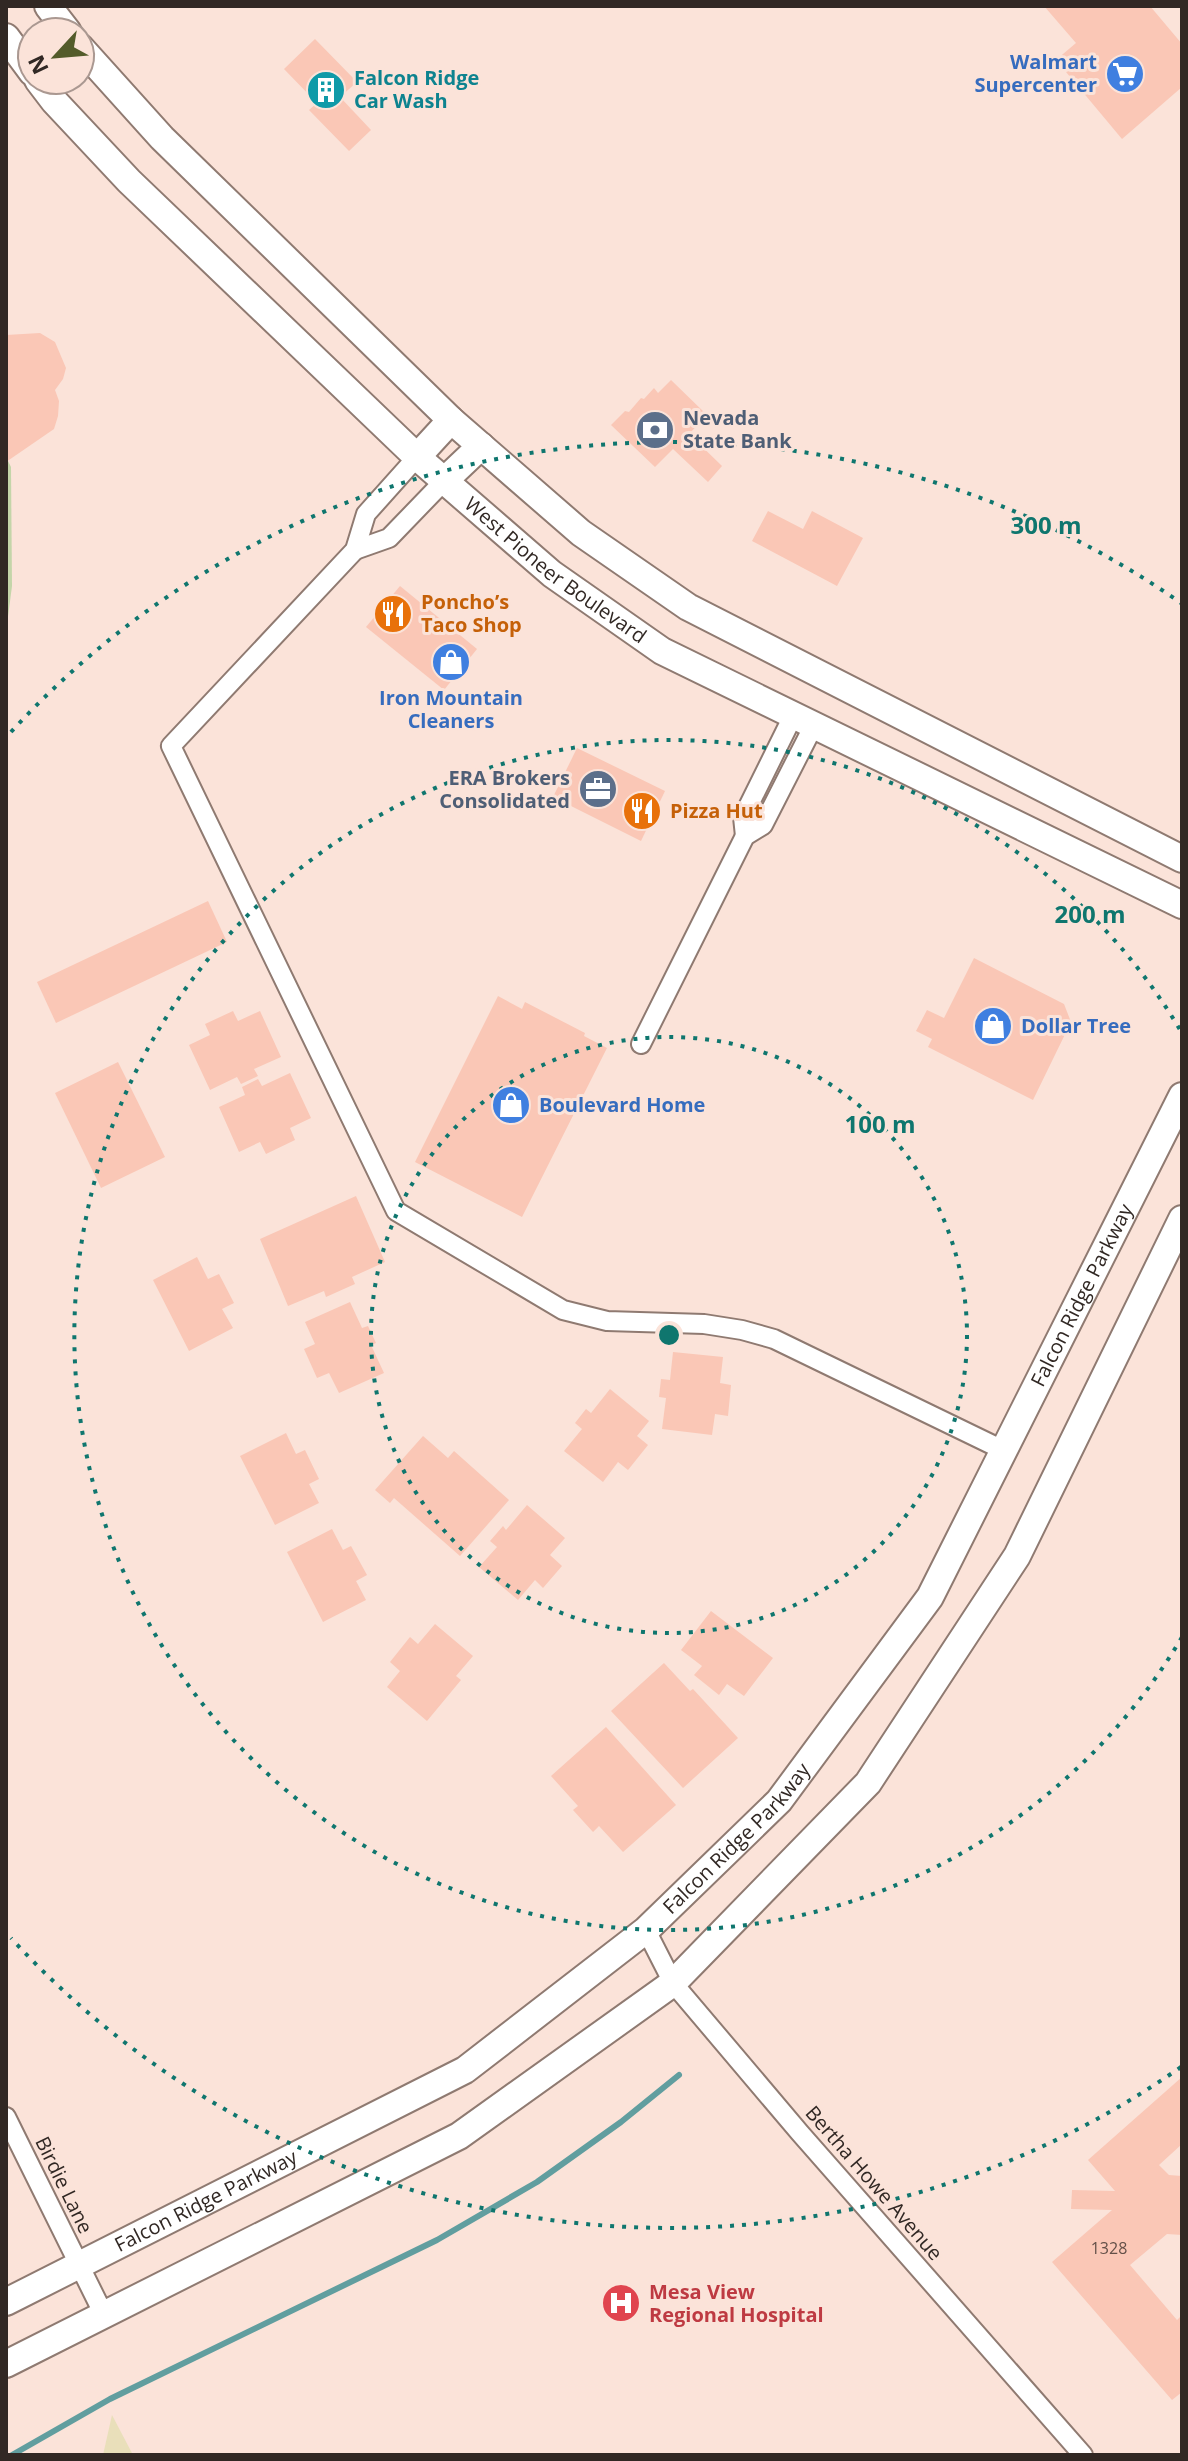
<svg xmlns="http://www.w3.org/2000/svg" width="1188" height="2461" font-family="'Open Sans',sans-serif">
	<rect width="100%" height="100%" fill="#fbe3d9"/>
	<!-- green -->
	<polygon fill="#c4d5a9" points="6,457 11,467 12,586 6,632"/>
	<!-- sand -->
	<polygon fill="#e9dfba" points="112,2415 133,2455 103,2455"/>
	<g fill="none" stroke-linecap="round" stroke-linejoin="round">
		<!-- stream -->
		<polyline stroke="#619e9f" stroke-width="6" points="12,2455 110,2399 437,2240 537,2182 621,2122 679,2075"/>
	</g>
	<!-- building -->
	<g fill="#fac7b6">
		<polygon points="1044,6 1150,6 1182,44 1182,87 1122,139 1056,60 1076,43"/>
		<polygon points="315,39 357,82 340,97 371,130 349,151 309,110 317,103 284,69"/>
		<polygon points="40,333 55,342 66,368 63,379 55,390 59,401 58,416 54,429 6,462 6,335"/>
		<polygon points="671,380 707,415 689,434 722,466 708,482 673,449 655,467 611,425 625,411 629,412 641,398 644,399 654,388 658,393"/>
		<polygon points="768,511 803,529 812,511 863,538 837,586 752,541"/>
		<polygon points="400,586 477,649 444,690 366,627"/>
		<polygon points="577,748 665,791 641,841 553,797"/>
		<polygon points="208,901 227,942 56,1023 37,982"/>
		<polygon points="974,958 1064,1004 1071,1022 1033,1100 928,1047 932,1039 916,1031 927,1010 944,1018"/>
		<polygon points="498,996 522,1009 525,1002 585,1033 584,1036 607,1048 522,1217 415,1162"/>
		<polygon points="233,1011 238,1021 260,1011 281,1057 254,1069 258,1076 241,1084 237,1077 210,1090 189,1045 210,1035 205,1024"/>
		<polygon points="118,1062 165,1157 101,1188 55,1093"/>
		<polygon points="290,1073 311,1118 290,1128 295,1140 266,1154 260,1142 239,1152 219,1107 245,1095 242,1087 258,1079 262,1086"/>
		<polygon points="356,1196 385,1262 352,1277 355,1284 326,1297 324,1291 288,1306 260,1239"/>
		<polygon points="197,1257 208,1279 219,1274 234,1303 222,1309 233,1328 189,1351 153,1280"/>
		<polygon points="350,1302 362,1328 368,1326 376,1343 371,1345 384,1373 339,1393 329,1373 317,1378 304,1349 315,1344 305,1322"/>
		<polygon points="673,1352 723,1357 720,1383 731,1385 728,1416 715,1414 712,1435 662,1429 666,1398 659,1397 661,1379 670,1380"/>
		<polygon points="610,1389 649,1421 637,1436 648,1445 628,1470 618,1462 603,1482 564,1451 582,1429 575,1423 586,1409 591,1413"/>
		<polygon points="286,1433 296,1454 305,1450 319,1479 309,1484 319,1503 275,1525 240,1456"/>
		<polygon points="423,1436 448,1458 454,1451 509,1500 460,1556 394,1498 390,1503 375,1490"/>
		<polygon points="527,1505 565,1538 550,1555 562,1566 543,1588 535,1580 518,1600 479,1567 497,1547 490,1541 503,1526 506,1530"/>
		<polygon points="332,1529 343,1550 351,1546 367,1575 356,1581 366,1600 323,1622 287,1552"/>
		<polygon points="711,1611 773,1658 744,1696 727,1684 719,1695 694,1675 702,1666 681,1650"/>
		<polygon points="435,1624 473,1656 456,1676 461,1680 427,1721 387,1687 400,1671 390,1662 410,1637 418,1644"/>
		<polygon points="664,1663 690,1691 693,1689 738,1738 683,1788 611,1711"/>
		<polygon points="606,1727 676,1805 623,1852 599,1826 593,1832 573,1810 578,1806 551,1776"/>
		<polygon points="1182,2077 1182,2144 1159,2165 1169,2175 1182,2176 1182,2235 1167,2234 1130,2265 1177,2320 1182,2315 1182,2392 1172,2400 1052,2262 1112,2210 1071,2209 1072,2190 1115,2191 1088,2160"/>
	</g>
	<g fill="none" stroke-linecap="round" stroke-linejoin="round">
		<!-- minor casing -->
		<g stroke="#8f7a71" stroke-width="22">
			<g id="minor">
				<polyline points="417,457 366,514 355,550 171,746 396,1211 563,1310 607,1321 704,1324 742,1330 774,1339 1003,1450"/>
				<polyline points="355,550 389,538 444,481"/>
				<polyline points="745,836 743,817 793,716"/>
				<polyline points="641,1044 745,836 763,825 814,725"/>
				<polyline points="646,1930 673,1983 800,2133 1083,2455"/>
				<polyline points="6,2117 104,2315"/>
			</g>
		</g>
		<!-- secondary casing -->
		<g stroke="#8f7a71" stroke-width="30">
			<g id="secondary">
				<polyline points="48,6 68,32"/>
				<polyline points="6,37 32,72"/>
				<polyline points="80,47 162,138 451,420 581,533 688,607 1182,859"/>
				<path id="s1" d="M38,80l16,21 75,80 288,276 135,117 110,77 520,254"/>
				<polyline points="417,457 451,420"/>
				<polyline points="444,481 481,446"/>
				<path id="s2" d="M6,2302l459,-232 181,-140 133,-129 151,-204 252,-501"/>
				<polyline points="6,2364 459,2136 673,1983 868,1783 1017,1556 1182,1219"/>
			</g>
		</g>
		<!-- minor -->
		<use href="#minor" stroke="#fff" stroke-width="18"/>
		<!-- secondary -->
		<use href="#secondary" stroke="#fff" stroke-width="26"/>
	</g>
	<!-- distance rings -->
	<g fill="none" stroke="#0f766e" stroke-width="4" stroke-dasharray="4 8">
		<circle cx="669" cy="1335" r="298"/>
		<path d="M1182 1637A595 595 0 1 1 1182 1033"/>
		<path d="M1181 2067A893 893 0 0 1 11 1938M11 732A893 893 0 0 1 1181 603"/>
	</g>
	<!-- icons -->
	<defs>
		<g id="supermarket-disc" transform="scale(2)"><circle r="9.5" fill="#3f7fe0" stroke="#fbe3d9"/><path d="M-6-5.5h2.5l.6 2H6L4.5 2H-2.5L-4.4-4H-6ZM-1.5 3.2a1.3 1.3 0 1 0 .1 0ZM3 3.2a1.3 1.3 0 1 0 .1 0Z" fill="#fff"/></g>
		<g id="building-disc" transform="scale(2)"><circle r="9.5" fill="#0f9aa8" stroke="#fbe3d9"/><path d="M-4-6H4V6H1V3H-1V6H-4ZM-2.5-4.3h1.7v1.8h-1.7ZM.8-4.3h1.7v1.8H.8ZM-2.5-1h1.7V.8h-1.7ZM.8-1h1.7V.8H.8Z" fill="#fff"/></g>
		<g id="bank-disc" transform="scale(2)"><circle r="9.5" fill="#5c6f8a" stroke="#fbe3d9"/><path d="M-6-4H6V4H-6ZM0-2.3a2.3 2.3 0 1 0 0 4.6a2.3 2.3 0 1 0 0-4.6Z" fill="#fff"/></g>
		<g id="restaurant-disc" transform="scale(2)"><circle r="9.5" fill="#e8710a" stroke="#fbe3d9"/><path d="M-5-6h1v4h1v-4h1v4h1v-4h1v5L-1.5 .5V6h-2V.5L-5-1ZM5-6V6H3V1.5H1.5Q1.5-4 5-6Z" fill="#fff"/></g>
		<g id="shop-disc" transform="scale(2)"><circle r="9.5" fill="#3f7fe0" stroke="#fbe3d9"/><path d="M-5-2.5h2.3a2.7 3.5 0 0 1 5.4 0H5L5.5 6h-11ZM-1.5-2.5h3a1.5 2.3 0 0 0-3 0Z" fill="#fff"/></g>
		<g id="office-disc" transform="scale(2)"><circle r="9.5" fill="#5c6f8a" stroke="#fbe3d9"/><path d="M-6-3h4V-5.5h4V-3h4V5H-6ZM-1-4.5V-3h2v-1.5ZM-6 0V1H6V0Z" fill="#fff"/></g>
		<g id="hospital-disc" transform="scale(2)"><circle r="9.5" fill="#e0444e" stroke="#fbe3d9"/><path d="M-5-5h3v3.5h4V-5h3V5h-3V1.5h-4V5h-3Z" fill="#fff"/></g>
	</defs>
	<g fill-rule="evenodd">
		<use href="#supermarket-disc" x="1125" y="74"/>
		<use href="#building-disc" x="326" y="90"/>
		<use href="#bank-disc" x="655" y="430"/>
		<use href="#restaurant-disc" x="393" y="614"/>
		<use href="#shop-disc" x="451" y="662"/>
		<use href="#office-disc" x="598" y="789"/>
		<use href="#restaurant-disc" x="642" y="811"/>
		<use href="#shop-disc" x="993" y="1026"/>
		<use href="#shop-disc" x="511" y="1105"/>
		<use href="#hospital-disc" x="621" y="2303"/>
	</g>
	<g text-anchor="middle" stroke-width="6" stroke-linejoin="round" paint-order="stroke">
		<!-- number labels -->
		<g font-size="16" fill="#635048">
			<text x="1109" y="2254">1328</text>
		</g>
		<!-- shop labels -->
		<g font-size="20" font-weight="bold" fill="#366cbe" stroke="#fbe3d9" text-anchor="start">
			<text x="1097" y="69" text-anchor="end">Walmart<tspan x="1097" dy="23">Supercenter</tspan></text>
			<text x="451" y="705" text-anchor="middle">Iron Mountain<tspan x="451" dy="23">Cleaners</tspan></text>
			<text x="1021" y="1033">Dollar Tree</text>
			<text x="539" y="1112">Boulevard Home</text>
		</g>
		<!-- culture labels -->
		<g font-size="20" font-weight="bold" fill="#0d838f" stroke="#fbe3d9" text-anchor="start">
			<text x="354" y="85">Falcon Ridge<tspan x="354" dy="23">Car Wash</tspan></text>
		</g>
		<!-- service labels -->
		<g font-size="20" font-weight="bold" fill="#4e5e75" stroke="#fbe3d9" text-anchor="start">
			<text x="683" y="425">Nevada<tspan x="683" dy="23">State Bank</tspan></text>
			<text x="570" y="785" text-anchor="end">ERA Brokers<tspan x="570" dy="23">Consolidated</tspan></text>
		</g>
		<!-- street labels -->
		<g font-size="20" fill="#312824" stroke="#fbe3d9">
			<text dy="7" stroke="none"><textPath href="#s1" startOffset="714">West Pioneer Boulevard</textPath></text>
			<text dy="7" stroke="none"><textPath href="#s2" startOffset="1520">Falcon Ridge Parkway</textPath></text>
			<text dy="7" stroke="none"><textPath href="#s2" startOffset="872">Falcon Ridge Parkway</textPath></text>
			<text transform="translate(874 2183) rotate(49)" y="7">Bertha Howe Avenue</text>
			<text transform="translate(64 2185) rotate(64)" y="7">Birdie Lane</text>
			<text dy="7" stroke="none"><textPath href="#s2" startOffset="224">Falcon Ridge Parkway</textPath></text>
		</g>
		<!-- food labels -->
		<g font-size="20" font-weight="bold" fill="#c56008" stroke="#fbe3d9" text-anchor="start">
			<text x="421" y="609">Poncho’s<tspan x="421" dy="23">Taco Shop</tspan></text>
			<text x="670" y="818">Pizza Hut</text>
		</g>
		<!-- health labels -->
		<g font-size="20" font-weight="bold" fill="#be3a42" stroke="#fbe3d9" text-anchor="start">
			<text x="649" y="2299">Mesa View<tspan x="649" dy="23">Regional Hospital</tspan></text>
		</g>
	</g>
	<circle cx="669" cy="1335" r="12" fill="#0f766e" stroke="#fbe3d9" stroke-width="4"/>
	<g font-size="24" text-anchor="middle" font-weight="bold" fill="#0f766e" stroke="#fbe3d9" stroke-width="6" stroke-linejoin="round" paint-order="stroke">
		<text x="1046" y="534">300 m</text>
		<text x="1090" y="923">200 m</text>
		<text x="880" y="1133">100 m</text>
	</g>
	<!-- border -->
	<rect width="1188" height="2461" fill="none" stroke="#312824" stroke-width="16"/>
	<!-- north arrow -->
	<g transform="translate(56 56) rotate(244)"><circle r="38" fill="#fbe3d9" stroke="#aa9891" stroke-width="2"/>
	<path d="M0-6L14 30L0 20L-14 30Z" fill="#535b2a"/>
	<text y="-12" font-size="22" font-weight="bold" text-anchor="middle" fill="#312824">N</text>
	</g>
</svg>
